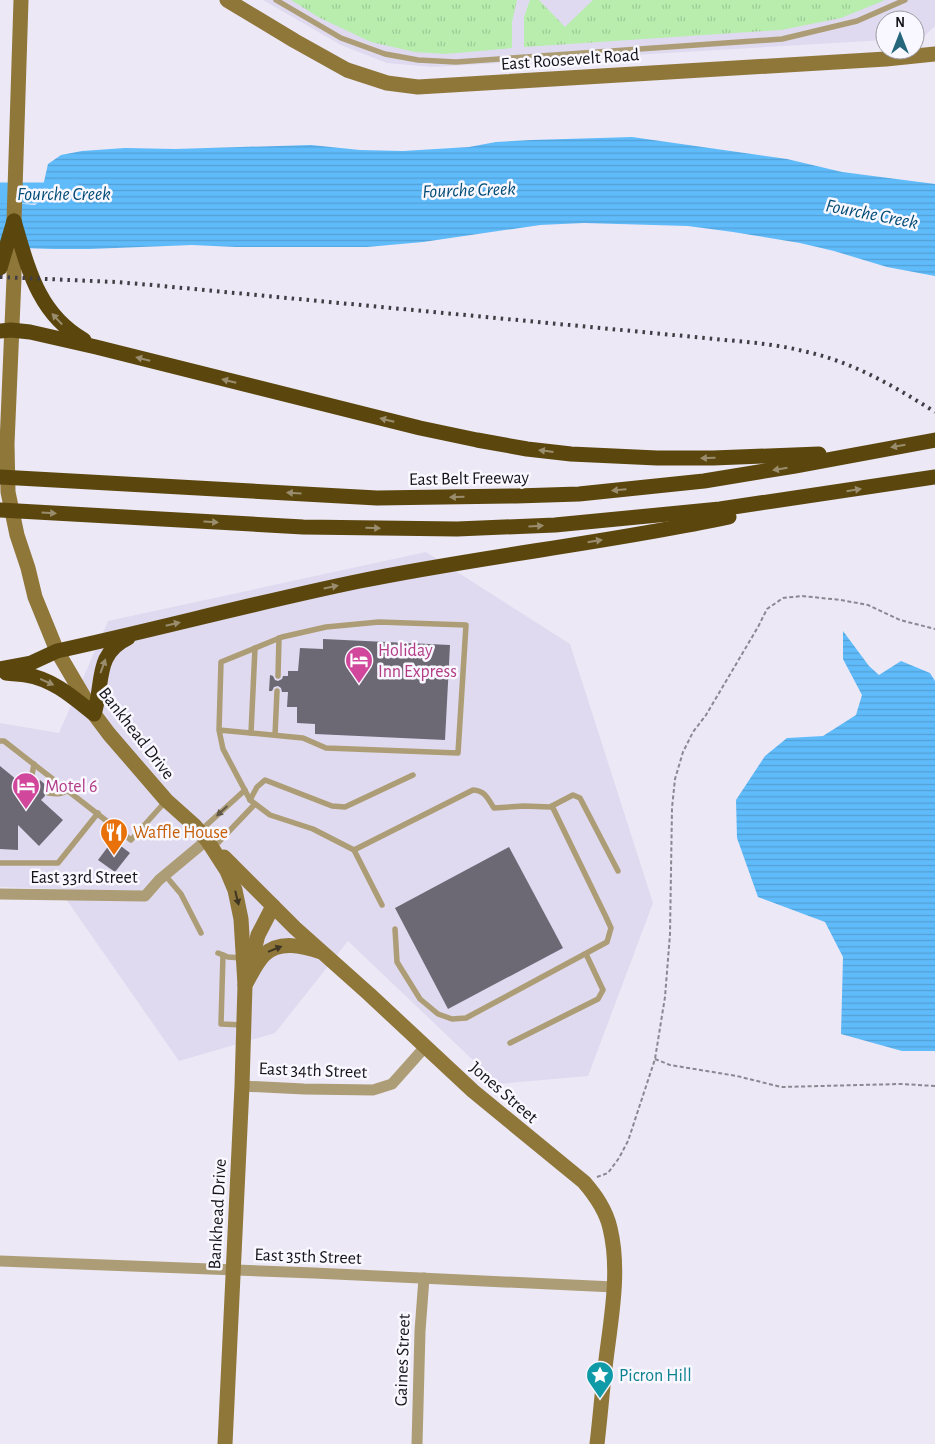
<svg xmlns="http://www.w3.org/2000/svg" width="935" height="1444" font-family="'Alegreya Sans',sans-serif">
	<defs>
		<pattern id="grass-tufts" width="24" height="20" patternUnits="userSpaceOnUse" patternTransform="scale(1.25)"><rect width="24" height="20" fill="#b8edae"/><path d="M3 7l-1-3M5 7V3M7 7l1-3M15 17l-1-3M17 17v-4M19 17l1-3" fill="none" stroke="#9dca95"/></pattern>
		<pattern id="water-rules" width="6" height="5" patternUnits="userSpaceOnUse" patternTransform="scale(1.25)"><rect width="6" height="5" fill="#60bbfa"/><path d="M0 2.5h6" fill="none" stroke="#52a0d6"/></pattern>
	</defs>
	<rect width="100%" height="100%" fill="#ece8f6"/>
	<!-- built -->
	<g fill="#dfdaef">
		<polygon points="263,0 935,0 935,26 923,37 915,38 915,20 885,20 885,40 433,67 387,63 341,45"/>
		<polygon points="426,552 570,644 653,903 588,1076 498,1084 348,941 275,1033 179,1061 59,889 0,887 0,723 59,733 108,621"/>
	</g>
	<!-- grass -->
	<g fill="url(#grass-tufts)">
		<polygon points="291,0 517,0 512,22 512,48 446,54 415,52 371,42 320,18"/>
		<polygon points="530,0 539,0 565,27 593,0 885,0 841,18 781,30 524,47 524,17"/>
	</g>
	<!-- water -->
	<g fill="url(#water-rules)">
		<polygon points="632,137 787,159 842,172 935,184 935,276 887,267 834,251 800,243 733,232 688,226 584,223 540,225 423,242 367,247 236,247 192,245 90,249 53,249 21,248 0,246 0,202 35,205 43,199 43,186 48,164 61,155 82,151 125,148 175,149 311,145 360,150 403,151 469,147 496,142 532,140"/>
		<polygon points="843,631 869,666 879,675 901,661 930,673 935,681 935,1051 902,1051 841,1034 843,957 825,922 758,897 737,838 736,800 765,756 787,738 823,736 856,715 862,695 843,659"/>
	</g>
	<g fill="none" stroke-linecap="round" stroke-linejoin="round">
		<!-- river -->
		<polyline stroke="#60bbfa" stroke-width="21" points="0,193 72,193"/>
	</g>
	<!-- building -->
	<g fill="#6c6975">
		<polygon points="323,639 450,645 445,740 315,734 315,724 297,723 297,707 287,707 288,692 282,692 281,688 278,686 274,687 272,691 269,691 270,675 273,676 275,680 278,681 282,679 283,676 288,676 288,671 298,671 300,648 323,649"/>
		<polygon points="0,766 28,789 32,785 38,785 40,780 49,788 44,791 45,796 41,800 63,820 39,846 18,825 18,850 0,849"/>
		<polygon points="113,840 130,853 115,872 98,860"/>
		<polygon points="509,847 563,948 448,1009 395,908"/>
	</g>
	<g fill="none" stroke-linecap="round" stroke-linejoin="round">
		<!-- path -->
		<g stroke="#8a8891" stroke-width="2" stroke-dasharray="4 2.5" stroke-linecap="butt">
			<polyline points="655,1059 670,1065 737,1076 781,1087 901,1084 935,1086"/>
			<polyline points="597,1177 608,1173 619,1158 628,1141 655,1059 665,997 670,934 672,808 675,779 683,752 693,732 706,715 758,627 767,609 783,598 802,596 841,600 868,605 900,620 935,629"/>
		</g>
		<!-- lane -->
		<g stroke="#ad9d76" stroke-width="5.5">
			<polyline points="276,0 341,38 385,54 418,60 456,62 782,39 857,21 905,0"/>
			<polyline points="278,676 279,638"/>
			<path d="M219,730l84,8 23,10 132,5 8,-128 -87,-3 -53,5 -44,10 -61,25 -2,68 4,19 27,51 20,15 43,14 41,21 119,-60c13,1 14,8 21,18l30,-2 26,1 23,-12 7,3 38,73"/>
			<polyline points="251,733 255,648"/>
			<polyline points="275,735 277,691"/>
			<polyline points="0,741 4,741 131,840 165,802"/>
			<polyline points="34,764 32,775 35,781"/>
			<path d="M48,793c7,1 14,2 20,-3"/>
			<polyline points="250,800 257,787 265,780 332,806 345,807 413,775"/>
			<polyline points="200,831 245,790"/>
			<polyline points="214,847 255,804"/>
			<polyline points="354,850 382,905"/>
			<polyline points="0,863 58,863 98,813"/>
			<polyline points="165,875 181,894 201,933"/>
			<polyline points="395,929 397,962 420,999 438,1014 452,1019 466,1018 607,942 611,928 606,917 552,806"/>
			<polyline points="218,953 228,957 242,958"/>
			<polyline points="223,955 221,1024 243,1025"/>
			<polyline points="510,1043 598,999 603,990 586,954"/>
		</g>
		<!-- street -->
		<g stroke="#ad9d76" stroke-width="11">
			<polyline points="0,894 145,896 159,880 207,840"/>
			<polyline points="242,1086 304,1089 373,1090 392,1084 425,1047"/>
			<polyline points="0,1261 314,1273 614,1287"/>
			<polyline points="417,1444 420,1331 424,1278"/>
		</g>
		<!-- secondary -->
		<g stroke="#8f7639" stroke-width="15">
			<polyline points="21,0 14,221 14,278 7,444 8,492 17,535 28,568 35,597 57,651 94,714 109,734 166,800 194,825 207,840 227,871 235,890 241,919 245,985 242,1086 225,1444"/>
			<polyline points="227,0 295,41 347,70 387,83 418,87 886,59 935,54"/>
			<path d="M224,857l71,71 74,66 104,97 111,91c12,14 22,28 26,46 11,45 0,95 -5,140 -3,25 -5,51 -8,76"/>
			<polyline points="249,970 258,935 273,906"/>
			<path d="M245,985c6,-10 11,-22 19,-30 15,-15 39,-9 57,-3"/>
		</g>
		<!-- highway -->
		<g stroke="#5b470e" stroke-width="15">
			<path d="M14,221c14,47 24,93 70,119"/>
			<polyline points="0,268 14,221"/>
			<polyline points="0,331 11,330 30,332 96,347 420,428 477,440 527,449 571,454 657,458 713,458 819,454"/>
			<polyline points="0,477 377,498 516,496 579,494 704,481 795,466 935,440"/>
			<polyline points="0,510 303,527 457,529 555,525 720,509 935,477"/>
			<path d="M0,669l31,-6 26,-12c101,-22 201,-49 303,-70 122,-25 247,-38 369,-64"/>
			<path d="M6,673c7,1 14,1 20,2 27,4 48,23 68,39 10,-30 0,-60 34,-76"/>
		</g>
		<!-- rail -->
		<path stroke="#403e44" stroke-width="4" stroke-dasharray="2.5 5" stroke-linecap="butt" d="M0,277l116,5 36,3 605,58c15,2 31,4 46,8 48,10 91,35 132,61"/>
	</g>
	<!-- one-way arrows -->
	<defs><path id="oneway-solid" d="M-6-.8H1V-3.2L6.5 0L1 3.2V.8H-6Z" transform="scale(1.25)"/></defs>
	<g fill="#9a8d6e">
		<use href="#oneway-solid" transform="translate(57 319) rotate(-133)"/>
		<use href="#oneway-solid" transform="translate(143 359) rotate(-166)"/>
		<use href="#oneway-solid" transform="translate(229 381) rotate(-166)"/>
		<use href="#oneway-solid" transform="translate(387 420) rotate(-166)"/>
		<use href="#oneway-solid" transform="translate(898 446) rotate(170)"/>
		<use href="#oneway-solid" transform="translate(546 451) rotate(-173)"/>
		<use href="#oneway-solid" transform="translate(708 458) rotate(179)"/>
		<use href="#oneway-solid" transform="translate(780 469) rotate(171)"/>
		<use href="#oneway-solid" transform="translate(619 490) rotate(175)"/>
		<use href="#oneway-solid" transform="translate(854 490) rotate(-9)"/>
		<use href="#oneway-solid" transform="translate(294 493) rotate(-177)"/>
		<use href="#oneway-solid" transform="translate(457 497) rotate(179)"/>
		<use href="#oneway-solid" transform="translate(49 513) rotate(3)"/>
		<use href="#oneway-solid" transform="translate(211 522) rotate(3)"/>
		<use href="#oneway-solid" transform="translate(536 526) rotate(-3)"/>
		<use href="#oneway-solid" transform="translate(373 528) rotate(1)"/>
		<use href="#oneway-solid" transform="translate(595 541) rotate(-9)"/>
		<use href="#oneway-solid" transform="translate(331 587) rotate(-12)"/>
		<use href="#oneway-solid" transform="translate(173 624) rotate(-13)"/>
		<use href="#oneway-solid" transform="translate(103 666) rotate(-70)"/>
		<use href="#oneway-solid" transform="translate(47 682) rotate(24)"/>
	</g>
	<use fill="#605846" href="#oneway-solid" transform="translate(222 811) rotate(137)"/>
	<g fill="#3f3623">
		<use href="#oneway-solid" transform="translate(237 898) rotate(76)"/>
		<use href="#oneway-solid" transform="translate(275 949) rotate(-22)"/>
	</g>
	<!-- icons -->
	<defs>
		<g id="hotel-pin" transform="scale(1.4375)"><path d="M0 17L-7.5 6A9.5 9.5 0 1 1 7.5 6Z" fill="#d1479c" stroke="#f9f7ff"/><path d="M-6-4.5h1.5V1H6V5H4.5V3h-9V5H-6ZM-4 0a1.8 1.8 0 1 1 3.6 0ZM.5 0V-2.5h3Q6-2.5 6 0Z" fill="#fff"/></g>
		<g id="restaurant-pin" transform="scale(1.4375)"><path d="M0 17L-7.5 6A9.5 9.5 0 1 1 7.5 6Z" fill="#e8710a" stroke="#f9f7ff"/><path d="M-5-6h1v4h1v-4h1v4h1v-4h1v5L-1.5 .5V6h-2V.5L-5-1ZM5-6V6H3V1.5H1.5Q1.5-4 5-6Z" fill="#fff"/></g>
		<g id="sight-pin" transform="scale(1.4375)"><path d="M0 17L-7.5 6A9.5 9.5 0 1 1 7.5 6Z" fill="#0f9aa8" stroke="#f9f7ff"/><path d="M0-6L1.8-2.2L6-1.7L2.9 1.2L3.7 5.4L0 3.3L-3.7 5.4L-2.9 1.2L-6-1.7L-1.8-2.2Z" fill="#fff"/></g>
	</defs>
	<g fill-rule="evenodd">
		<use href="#hotel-pin" x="359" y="660"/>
		<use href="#hotel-pin" x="26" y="786"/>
		<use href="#restaurant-pin" x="114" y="832"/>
		<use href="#sight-pin" x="600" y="1375"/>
	</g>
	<g text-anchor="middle" stroke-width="5" stroke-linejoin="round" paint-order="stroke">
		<!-- street labels -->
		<g font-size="18" fill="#141317" stroke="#f9f7ff">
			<text transform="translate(570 59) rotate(-4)" y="6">East Roosevelt Road</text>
			<text transform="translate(469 478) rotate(-1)" y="6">East Belt Freeway</text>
			<text transform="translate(137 733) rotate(52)" y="6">Bankhead Drive</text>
			<text x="84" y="883">East 33rd Street</text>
			<text transform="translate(313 1070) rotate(2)" y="6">East 34th Street</text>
			<text transform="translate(504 1092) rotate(41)" y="6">Jones Street</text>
			<text transform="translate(217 1214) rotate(-87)" y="6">Bankhead Drive</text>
			<text transform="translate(308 1256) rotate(2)" y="6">East 35th Street</text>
			<text transform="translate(402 1360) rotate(-88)" y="6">Gaines Street</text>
		</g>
		<!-- hotel labels -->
		<g font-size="18" fill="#b23c85" stroke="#f9f7ff" text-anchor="start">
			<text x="378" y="656">Holiday<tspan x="378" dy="21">Inn Express</tspan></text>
			<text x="45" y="792">Motel 6</text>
		</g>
		<!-- food labels -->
		<g font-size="18" fill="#c56008" stroke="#f9f7ff" text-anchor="start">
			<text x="133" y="838">Waffle House</text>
		</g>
		<!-- culture labels -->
		<g font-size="18" fill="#0d838f" stroke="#f9f7ff" text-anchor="start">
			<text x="619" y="1381">Picron Hill</text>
		</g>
		<!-- water labels -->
		<g font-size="19" font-style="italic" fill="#004c75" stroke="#f9f7ff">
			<text transform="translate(469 189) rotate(-2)" y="7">Fourche Creek</text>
			<text x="64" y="200">Fourche Creek</text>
			<text transform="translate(872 213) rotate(11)" y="7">Fourche Creek</text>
		</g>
	</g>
	<!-- north arrow -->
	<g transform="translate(900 35)"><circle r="24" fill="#f9f7ff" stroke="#9d9ca2"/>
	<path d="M0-4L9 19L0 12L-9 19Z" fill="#25667a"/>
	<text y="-8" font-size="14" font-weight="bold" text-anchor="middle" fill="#141317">N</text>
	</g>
</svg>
